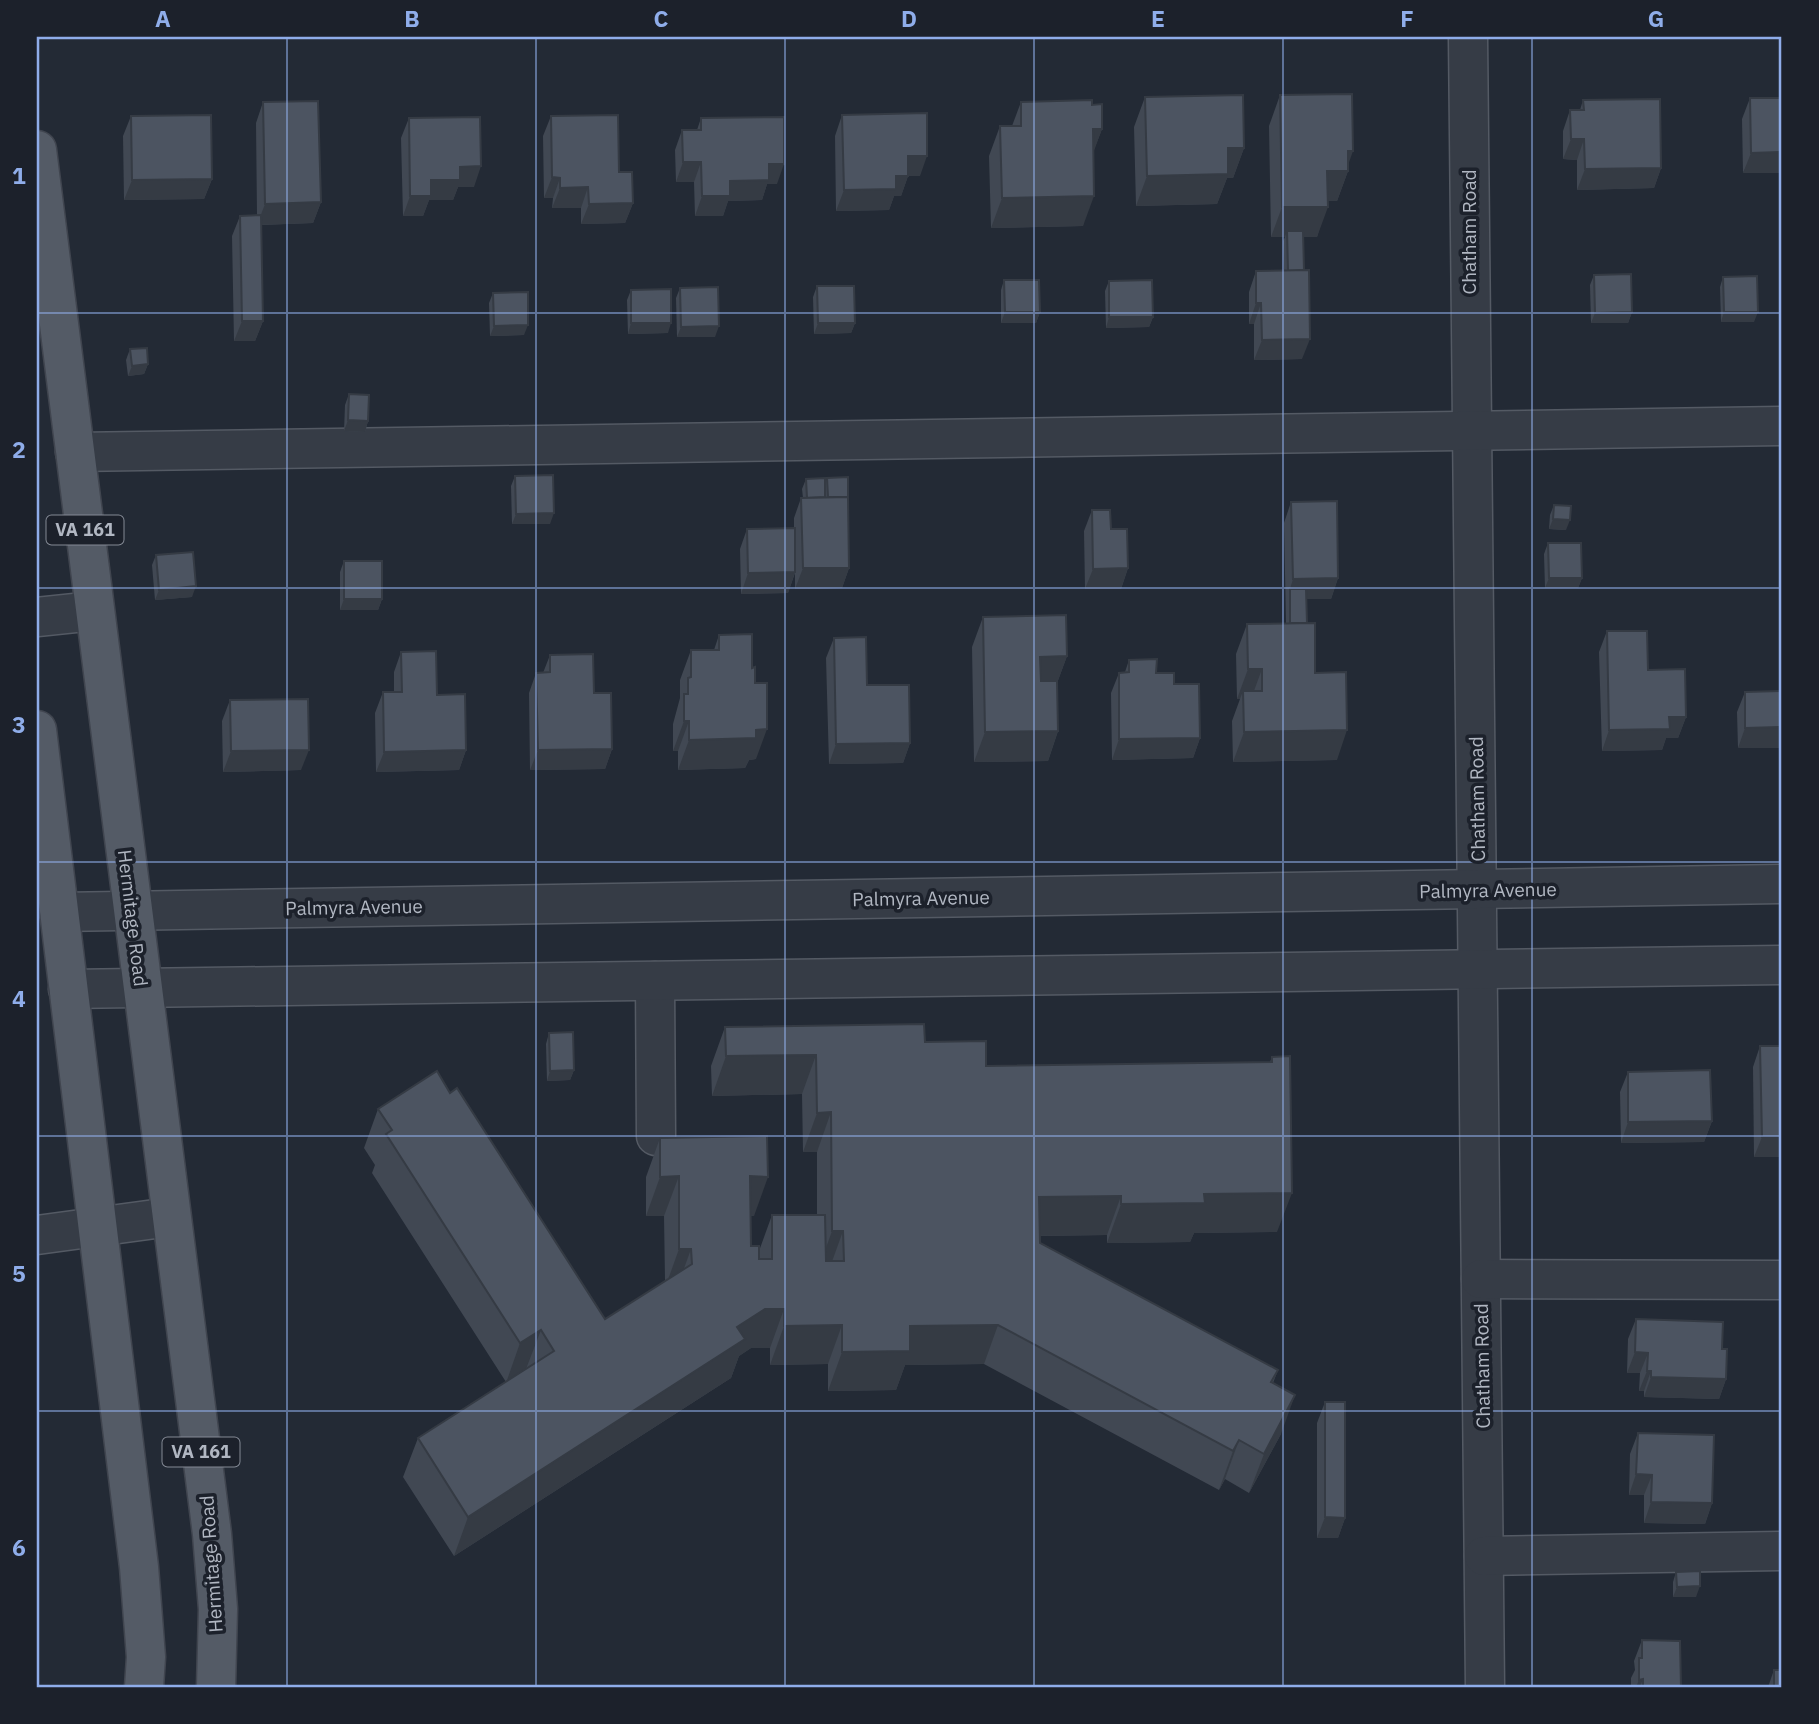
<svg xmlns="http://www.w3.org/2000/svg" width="1819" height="1724" font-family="'IBM Plex Sans',sans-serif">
	<rect width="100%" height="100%" fill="#232a35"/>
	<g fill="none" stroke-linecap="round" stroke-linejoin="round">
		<!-- minor casing -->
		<g stroke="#545a64" stroke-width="41">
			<g id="minor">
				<polyline points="1468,37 1485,1687"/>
				<polyline points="75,452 1782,426"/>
				<polyline points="37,617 94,611"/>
				<polyline points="59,912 1782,884"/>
				<polyline points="655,981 656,1136"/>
				<polyline points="68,989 1782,965"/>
				<polyline points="37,1235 170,1217"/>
				<polyline points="1481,1279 1782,1280"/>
				<polyline points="1484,1556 1782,1551"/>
			</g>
		</g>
		<!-- major casing -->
		<g stroke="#40454f" stroke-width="41">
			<g id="major">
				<polyline points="37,150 212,1534 218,1609 216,1687"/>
				<polyline points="37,730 139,1567 146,1657 144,1687"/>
			</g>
		</g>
		<!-- minor -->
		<use href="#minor" stroke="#363c46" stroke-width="38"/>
		<!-- major -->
		<use href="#major" stroke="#545b66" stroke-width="38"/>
	</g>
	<!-- wall -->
	<g fill="#414853">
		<polygon points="1280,95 1348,163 1348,171 1337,201 1327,201 1317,237 1303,237 1302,359 1254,360 1254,324 1249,324 1249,292 1256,271 1284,271 1283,241 1285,237 1271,237 1269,126"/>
		<polygon points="1145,97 1244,148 1233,178 1227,178 1217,204 1136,206 1134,127"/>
		<polygon points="1750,98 1782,98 1743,173 1742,119"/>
		<polygon points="1583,100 1661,168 1654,188 1577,190 1577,160 1563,159 1563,131 1570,110 1580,110"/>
		<polygon points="263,102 321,202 313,223 261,225 263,321 255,341 234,341 232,236 240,216 257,215 256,123"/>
		<polygon points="1021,102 1092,105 1102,129 1093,152 1083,226 991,228 989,156 1000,126 1012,126"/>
		<polygon points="842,115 920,176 908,176 901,196 894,196 889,210 836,211 835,136"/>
		<polygon points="131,116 212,179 204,199 124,200 123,136"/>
		<polygon points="551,116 619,172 633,203 625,223 581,224 581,208 552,208 553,198 544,198 543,136"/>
		<polygon points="409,118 474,187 458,187 453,200 429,200 423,216 403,216 401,138"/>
		<polygon points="701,118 777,184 767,184 762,200 728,201 723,216 695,216 694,182 676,182 675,150 682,130 697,130"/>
		<polygon points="1594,275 1632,312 1628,323 1591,323 1590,285"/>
		<polygon points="1723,277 1754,322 1721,322 1720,287"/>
		<polygon points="1004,280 1040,312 1036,323 1001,323 1001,290"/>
		<polygon points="1109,281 1153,317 1149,327 1106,328 1105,291"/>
		<polygon points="817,286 855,323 851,333 814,334 813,297"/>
		<polygon points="680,288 715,337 677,337 676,298"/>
		<polygon points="631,290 668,333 628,334 627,300"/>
		<polygon points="493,293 524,335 490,336 489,303"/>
		<polygon points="130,349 148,364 144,374 128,376 126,360"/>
		<polygon points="349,394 368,421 365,432 344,431 345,405"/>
		<polygon points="515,476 550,524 512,524 511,486"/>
		<polygon points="827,478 849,568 842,588 795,589 795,573 788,593 741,594 740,549 747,529 794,528 794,518 801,498 803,498 802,489 806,479 825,485"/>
		<polygon points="1291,502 1338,578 1331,599 1306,599 1307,623 1315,673 1337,760 1233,762 1232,721 1240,699 1237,699 1236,654 1247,624 1286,623 1284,523"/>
		<polygon points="1554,505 1566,530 1549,529 1550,515"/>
		<polygon points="1092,510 1111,529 1128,568 1121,589 1085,589 1084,531"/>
		<polygon points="1548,543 1582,578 1578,588 1545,588 1544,554"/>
		<polygon points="156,555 192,597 155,600 152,565"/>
		<polygon points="344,561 382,599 378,610 340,610 340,572"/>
		<polygon points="983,617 1067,656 1057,683 1058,731 1048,761 974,762 972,647"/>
		<polygon points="1607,631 1648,670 1686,717 1678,738 1666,738 1662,750 1602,751 1599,652"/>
		<polygon points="719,635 752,668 756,759 749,760 745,768 678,770 678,751 673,751 673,724 680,698 680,680 691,650 714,650"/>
		<polygon points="834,638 867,685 910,743 903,763 829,764 826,658"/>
		<polygon points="401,652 437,695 466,750 459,770 376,772 375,713 383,692 394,692 394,672"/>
		<polygon points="550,655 594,693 612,749 605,769 530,770 529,693 536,673 543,673"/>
		<polygon points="1129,660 1156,673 1174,684 1200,738 1193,758 1112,760 1111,693 1119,673 1125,672"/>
		<polygon points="1782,691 1738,748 1737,712 1745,692"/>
		<polygon points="230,700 301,770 223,772 222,721"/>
		<polygon points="725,1027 925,1042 986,1066 1270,1062 1272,1057 1277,1232 1194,1233 1190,1242 1107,1243 1107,1235 1040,1236 1040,1243 1278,1370 1273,1383 1281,1434 1249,1493 1225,1479 1219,1490 984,1364 905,1365 896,1390 828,1391 828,1364 770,1365 770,1348 751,1348 739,1356 731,1378 454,1556 403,1477 418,1438 506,1382 372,1173 375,1165 364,1148 378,1109 450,1093 605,1319 665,1281 664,1216 646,1216 646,1177 660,1138 754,1216 750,1216 751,1246 759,1251 772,1215 817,1215 817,1152 803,1152 802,1094 712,1096 711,1066"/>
		<polygon points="549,1033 574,1070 570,1080 547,1081 546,1044"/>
		<polygon points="1760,1046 1782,1157 1754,1157 1753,1067"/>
		<polygon points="1628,1072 1712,1121 1704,1142 1621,1143 1620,1092"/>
		<polygon points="1636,1319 1722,1349 1726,1379 1719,1399 1644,1397 1644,1391 1639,1391 1640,1373 1627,1373 1628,1339"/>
		<polygon points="1325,1402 1345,1518 1338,1538 1317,1538 1317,1423"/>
		<polygon points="1638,1433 1712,1503 1705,1524 1644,1523 1644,1495 1629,1495 1630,1454"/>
		<polygon points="1676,1572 1696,1597 1673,1597 1673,1582"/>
		<polygon points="1642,1640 1681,1687 1631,1687 1631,1678 1635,1670 1634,1661"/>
		<polygon points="1774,1670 1782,1687 1768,1687"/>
	</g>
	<!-- shaded-wall -->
	<g fill="#353b44">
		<polygon points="1093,129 1102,129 1091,159"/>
		<polygon points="1571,139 1584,139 1577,160 1563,159"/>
		<polygon points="1228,148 1244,148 1233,178 1227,178 1217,204 1136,206 1147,176"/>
		<polygon points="1348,151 1353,151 1346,171 1348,171 1337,201 1316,201 1327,171"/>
		<polygon points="1782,152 1782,173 1743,173 1751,153"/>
		<polygon points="908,156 927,156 920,176 908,176 901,196 894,196 889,210 836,211 844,190 896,176"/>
		<polygon points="683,162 701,162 694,182 676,182"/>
		<polygon points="769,164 784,164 777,184 767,184 762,200 728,201 723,216 695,216 702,196 730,181"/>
		<polygon points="481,166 474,187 458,187 453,200 429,200 423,216 403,216 410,196 431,180 460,167"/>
		<polygon points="1661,168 1654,188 1577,190 1585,169"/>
		<polygon points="552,177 560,178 553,198 544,198"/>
		<polygon points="212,179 204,199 124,200 132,180"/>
		<polygon points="588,187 581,208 552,208 560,188"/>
		<polygon points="1094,196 1083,226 991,228 1002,198"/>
		<polygon points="321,202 313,223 257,225 265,204"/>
		<polygon points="633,203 625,223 581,224 589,204"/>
		<polygon points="1282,207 1328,207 1317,237 1287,237 1287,231 1285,237 1271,237"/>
		<polygon points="1256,303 1261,303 1254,324 1249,324"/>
		<polygon points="1005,312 1040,312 1036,323 1001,323"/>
		<polygon points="1632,312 1628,323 1591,323 1595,313"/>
		<polygon points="1724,312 1758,312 1754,322 1721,322"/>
		<polygon points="1109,317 1153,317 1149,327 1106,328"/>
		<polygon points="242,321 263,321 255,341 234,341"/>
		<polygon points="631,323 671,323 668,333 628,334"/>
		<polygon points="818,323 855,323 851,333 814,334"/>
		<polygon points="528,325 524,335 490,336 494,326"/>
		<polygon points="719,326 715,337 677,337 681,327"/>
		<polygon points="1310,339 1302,359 1254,360 1262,340"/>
		<polygon points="148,364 144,374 128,376 132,366"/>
		<polygon points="348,420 368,421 365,432 344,431"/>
		<polygon points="554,513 550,524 512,524 516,514"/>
		<polygon points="1553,519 1570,520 1566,530 1549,529"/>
		<polygon points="803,568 849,568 842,588 795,589"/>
		<polygon points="1128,568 1121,589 1085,589 1093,569"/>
		<polygon points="795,572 788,593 741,594 748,573"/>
		<polygon points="1338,578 1331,599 1290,599 1290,589 1293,579"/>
		<polygon points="1549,578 1582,578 1578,588 1545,588"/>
		<polygon points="196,586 192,597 155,600 159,590"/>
		<polygon points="344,599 382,599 378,610 340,610"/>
		<polygon points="1067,656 1056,686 1029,687 1040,657"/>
		<polygon points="1248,669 1262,669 1251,699 1243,691 1240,699 1237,699"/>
		<polygon points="1669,717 1686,717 1678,738 1666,738 1662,750 1602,751 1609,730"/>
		<polygon points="684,721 689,721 678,751 673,751"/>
		<polygon points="1782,727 1782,748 1738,748 1745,728"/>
		<polygon points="767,729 756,759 749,760 745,768 678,770 689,740 756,730"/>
		<polygon points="1347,730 1337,760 1233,762 1244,732"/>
		<polygon points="1058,731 1048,761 974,762 985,732"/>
		<polygon points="1200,738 1193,758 1112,760 1119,739"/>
		<polygon points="910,743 903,763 829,764 836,744"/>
		<polygon points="612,749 605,769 530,770 538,750"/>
		<polygon points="309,750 301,770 223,772 231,751"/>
		<polygon points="466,750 459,770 376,772 384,752"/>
		<polygon points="816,1055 802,1094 712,1096 726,1056"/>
		<polygon points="574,1070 570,1080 547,1081 550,1071"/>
		<polygon points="831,1112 817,1152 803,1152 817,1113"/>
		<polygon points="1712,1121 1704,1142 1621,1143 1628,1122"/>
		<polygon points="1762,1137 1782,1137 1782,1157 1754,1157"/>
		<polygon points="679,1176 664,1216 646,1216 660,1177"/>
		<polygon points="750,1176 768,1177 754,1216 736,1215"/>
		<polygon points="1292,1193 1277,1232 1194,1233 1190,1242 1107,1243 1121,1204 1204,1194"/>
		<polygon points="1121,1196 1107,1235 1025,1236 1039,1197"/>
		<polygon points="832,1231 843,1231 829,1270 818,1270"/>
		<polygon points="679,1249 691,1249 677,1288 665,1288"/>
		<polygon points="765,1309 784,1309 770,1348 751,1348 739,1356 731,1378 454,1556 468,1517 737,1327"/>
		<polygon points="842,1325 828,1364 770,1365 784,1326"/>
		<polygon points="998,1325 984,1364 905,1365 896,1390 828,1391 842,1352 910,1326"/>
		<polygon points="541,1330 526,1369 506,1383 520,1343"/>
		<polygon points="1635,1352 1648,1353 1640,1373 1627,1373"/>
		<polygon points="1647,1371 1651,1371 1644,1391 1639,1391"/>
		<polygon points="1651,1377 1726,1379 1719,1399 1644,1397"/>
		<polygon points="1295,1395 1281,1434 1249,1493 1264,1454"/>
		<polygon points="1239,1440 1225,1479 1219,1490 1233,1451"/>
		<polygon points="1636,1474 1652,1475 1644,1495 1629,1495"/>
		<polygon points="1651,1502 1712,1503 1705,1524 1644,1523"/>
		<polygon points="1325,1517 1345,1518 1338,1538 1317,1538"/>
		<polygon points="1700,1586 1696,1597 1673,1597 1677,1587"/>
		<polygon points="1643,1679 1640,1687 1636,1687 1639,1680"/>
	</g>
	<!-- building -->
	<g fill="#4c5461" stroke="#353b44" stroke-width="2">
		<polygon points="1352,94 1353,151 1348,151 1348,171 1327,171 1328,207 1282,207 1280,95"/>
		<polygon points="1243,95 1244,148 1228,148 1228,174 1147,176 1145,97"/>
		<polygon points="1750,98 1782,98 1782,152 1751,153"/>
		<polygon points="1660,99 1661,168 1585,169 1584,139 1571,139 1570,110 1584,110 1583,100"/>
		<polygon points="1092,100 1092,105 1102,104 1102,129 1093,129 1094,196 1002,198 1000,126 1021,126 1021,102"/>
		<polygon points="318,101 321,202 265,204 263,102"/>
		<polygon points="927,113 927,156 908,156 908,176 896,176 896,189 844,190 842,115"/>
		<polygon points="211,115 212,179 132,180 131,116"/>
		<polygon points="618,115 619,172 632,172 633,203 589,204 588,187 560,188 560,178 552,177 551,116"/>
		<polygon points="480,117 481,166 460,167 460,180 431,180 431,196 410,196 409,118"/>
		<polygon points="784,117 784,164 769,164 769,180 730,181 730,196 702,196 701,162 683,162 682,130 701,130 701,118"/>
		<polygon points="261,215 263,321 242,321 240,216"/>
		<polygon points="1287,231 1303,231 1304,270 1288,271"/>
		<polygon points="1309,270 1310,339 1262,340 1261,303 1256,303 1256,271"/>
		<polygon points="1631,274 1632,312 1595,313 1594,275"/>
		<polygon points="1757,276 1758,312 1724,312 1723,277"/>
		<polygon points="1004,280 1039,280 1040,312 1005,312"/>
		<polygon points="1152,280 1153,317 1109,317 1109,281"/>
		<polygon points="817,286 854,286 855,323 818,323"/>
		<polygon points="718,287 719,326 681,327 680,288"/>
		<polygon points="671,289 671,323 631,323 631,290"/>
		<polygon points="528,292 528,325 494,326 493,293"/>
		<polygon points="147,348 148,364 132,366 130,349"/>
		<polygon points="349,394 369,395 368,421 348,420"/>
		<polygon points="553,475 554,513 516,514 515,476"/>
		<polygon points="848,477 848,505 848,497 828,497 827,478"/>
		<polygon points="825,478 825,497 807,498 806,479"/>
		<polygon points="848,497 849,568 803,568 801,498"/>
		<polygon points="1337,501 1338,578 1293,579 1291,502"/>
		<polygon points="1554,505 1571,506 1570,520 1553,519"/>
		<polygon points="1092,510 1110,510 1111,529 1127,529 1128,568 1093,569"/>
		<polygon points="795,528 795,572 748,573 747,529"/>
		<polygon points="1548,543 1581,543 1582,578 1549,578"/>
		<polygon points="193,552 196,586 159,590 156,555"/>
		<rect x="344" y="561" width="38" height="38"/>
		<polygon points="1290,589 1306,589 1307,623 1290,623"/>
		<polygon points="1066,615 1067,656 1040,657 1041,681 1057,681 1058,731 985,732 983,617"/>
		<polygon points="1315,623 1315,673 1346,672 1347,730 1244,732 1243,691 1262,691 1262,669 1248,669 1247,624"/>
		<polygon points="1607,631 1647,631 1648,670 1685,669 1686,717 1669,717 1670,729 1609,730"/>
		<polygon points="752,634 752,668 755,667 755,683 767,683 767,729 756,730 756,738 689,740 689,721 684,721 684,694 688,694 688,678 691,677 691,650 719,650 719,635"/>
		<polygon points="866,637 867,685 909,685 910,743 836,744 834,638"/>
		<polygon points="436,651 437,695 465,694 466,750 384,752 383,692 402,692 401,652"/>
		<polygon points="593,654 594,693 611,693 612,749 538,750 536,673 550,672 550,655"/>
		<polygon points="1157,659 1156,673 1174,673 1174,684 1199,684 1200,738 1119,739 1119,673 1129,672 1129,660"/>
		<polygon points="1782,691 1782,727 1745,728 1745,692"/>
		<polygon points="308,699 309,750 231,751 230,700"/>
		<polygon points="924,1024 925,1042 986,1041 986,1066 1272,1062 1272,1057 1290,1056 1292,1193 1204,1194 1205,1203 1121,1204 1121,1196 1039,1197 1040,1243 1278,1370 1271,1382 1295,1395 1264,1454 1239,1440 1233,1451 998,1325 910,1326 910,1351 842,1352 842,1325 784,1326 784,1309 765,1309 737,1327 745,1339 468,1517 418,1438 554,1351 541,1330 520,1343 386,1134 392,1130 378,1109 437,1071 450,1093 457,1088 605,1319 692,1264 691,1249 679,1249 679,1176 660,1177 660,1138 767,1136 768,1177 750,1176 751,1246 759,1246 759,1259 772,1259 772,1215 825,1215 826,1261 844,1261 843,1231 832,1231 831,1112 817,1113 816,1055 726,1056 725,1027"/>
		<polygon points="573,1032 574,1070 550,1071 549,1033"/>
		<polygon points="1760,1046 1782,1046 1782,1137 1762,1137"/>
		<polygon points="1710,1070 1712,1121 1628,1122 1628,1072"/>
		<polygon points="1636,1319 1723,1322 1722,1349 1727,1349 1726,1379 1651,1377 1651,1371 1647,1371 1648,1353 1635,1352"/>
		<polygon points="1325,1402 1345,1402 1345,1518 1325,1517"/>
		<polygon points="1638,1433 1714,1435 1712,1503 1651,1502 1652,1475 1636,1474"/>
		<polygon points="1700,1571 1700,1586 1677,1587 1676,1572"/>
		<polygon points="1642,1640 1680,1641 1681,1687 1643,1687 1643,1679 1639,1680 1639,1658 1642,1658"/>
		<rect x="1774" y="1670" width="8" height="17"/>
	</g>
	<!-- grid -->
	<path fill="none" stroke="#8fadea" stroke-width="2" stroke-opacity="0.55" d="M287,37v1650M536,37v1650M785,37v1650M1034,37v1650M1283,37v1650M1532,37v1650M37,313h1745M37,588h1745M37,862h1745M37,1136h1745M37,1411h1745"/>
	<g text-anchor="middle" stroke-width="7" stroke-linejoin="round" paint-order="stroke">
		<!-- shield labels -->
		<g fill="#1c212b" stroke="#848a95" stroke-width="2">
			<rect x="46.5" y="515.5" width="77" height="29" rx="5"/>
			<rect x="162.5" y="1437.5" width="77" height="29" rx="5"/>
		</g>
		<g font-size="18" font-weight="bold" fill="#b1b7c2">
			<text x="85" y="536">VA 161</text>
			<text x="201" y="1458">VA 161</text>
		</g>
		<!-- street labels -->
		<g font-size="19" fill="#b1b7c2" stroke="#1c212b">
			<text transform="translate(1469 232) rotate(-90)" y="7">Chatham Road</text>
			<text transform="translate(1477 799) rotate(-91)" y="7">Chatham Road</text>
			<text transform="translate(1488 890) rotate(-1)" y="7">Palmyra Avenue</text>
			<text transform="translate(921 898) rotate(-1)" y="7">Palmyra Avenue</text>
			<text transform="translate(354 907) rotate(-1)" y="7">Palmyra Avenue</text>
			<text transform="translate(133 918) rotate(83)" y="7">Hermitage Road</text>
			<text transform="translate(1482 1366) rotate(-91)" y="7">Chatham Road</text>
			<text transform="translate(211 1564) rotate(-94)" y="7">Hermitage Road</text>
		</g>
	</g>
	<!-- border -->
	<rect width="1819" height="1724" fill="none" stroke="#1c212b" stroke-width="77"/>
	<rect x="38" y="38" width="1742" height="1648" fill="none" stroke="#8fadea" stroke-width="2.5"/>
	<g font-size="23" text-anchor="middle" font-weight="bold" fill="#8fadea">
		<text x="163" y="27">A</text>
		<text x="412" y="27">B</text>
		<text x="661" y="27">C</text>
		<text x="909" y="27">D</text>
		<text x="1158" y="27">E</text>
		<text x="1407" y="27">F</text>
		<text x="1656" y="27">G</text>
		<text x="19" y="184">1</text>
		<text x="19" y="458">2</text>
		<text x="19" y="733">3</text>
		<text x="19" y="1007">4</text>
		<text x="19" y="1282">5</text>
		<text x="19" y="1556">6</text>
	</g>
</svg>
